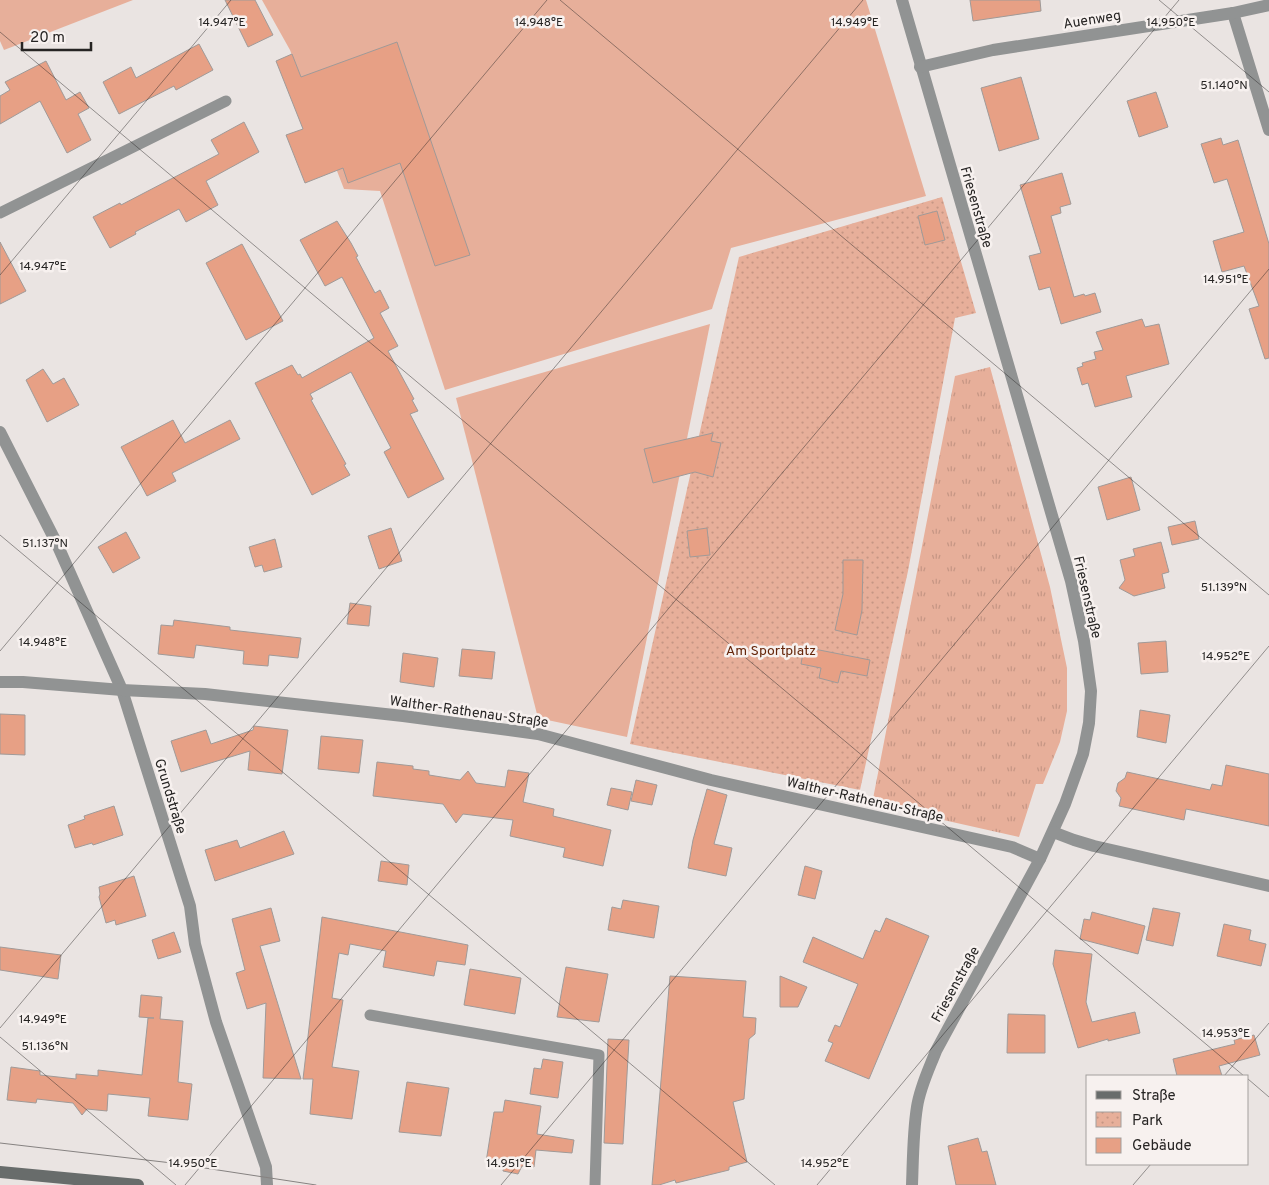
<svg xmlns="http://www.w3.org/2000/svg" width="1269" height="1185" font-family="Overpass,sans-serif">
	<defs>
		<pattern id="grass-tufts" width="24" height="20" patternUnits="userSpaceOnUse" patternTransform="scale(1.25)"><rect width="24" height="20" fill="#e7af9a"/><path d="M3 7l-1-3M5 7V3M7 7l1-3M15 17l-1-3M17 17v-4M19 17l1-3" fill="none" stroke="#c69684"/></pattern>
		<pattern id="park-dots" width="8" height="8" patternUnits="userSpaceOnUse" patternTransform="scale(1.25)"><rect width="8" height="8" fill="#e7af9a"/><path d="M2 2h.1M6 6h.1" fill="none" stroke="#c69684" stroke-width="1.8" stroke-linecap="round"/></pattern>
	</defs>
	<rect width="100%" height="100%" fill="#eae4e2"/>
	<!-- grass -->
	<polygon fill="url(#grass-tufts)" points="990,367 1050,587 1067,668 1067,711 1060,742 1043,784 1036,784 1019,837 872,804 955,376"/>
	<!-- park -->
	<polygon fill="url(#park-dots)" points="942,197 976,313 955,318 908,571 860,790 630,744 739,257"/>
	<!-- pitch -->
	<g fill="#e7af9a">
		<polygon points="0,0 133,0 4,50 0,41"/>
		<polygon points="262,0 866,0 926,196 731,248 712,309 445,390 380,191 344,189 290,50"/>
		<polygon points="710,324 627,737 538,718 456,398"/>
	</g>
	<!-- building -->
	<g fill="#e7a085" stroke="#a09a98">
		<polygon points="225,0 255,0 273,35 248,47"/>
		<polygon points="970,0 1040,0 1041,11 973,21"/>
		<polygon points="397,42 470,255 435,266 400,163 348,183 343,168 305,183 286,135 303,129 276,61 292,54 301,77"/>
		<polygon points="199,44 213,70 176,90 174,86 119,114 103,82 131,67 136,78"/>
		<polygon points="46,61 66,100 80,92 89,108 78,114 91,140 67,153 40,101 0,124 0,96 10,90 5,82"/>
		<polygon points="1021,77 1039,139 999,151 981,88"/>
		<polygon points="1156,92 1168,127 1139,137 1127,101"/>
		<polygon points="244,122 259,152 206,181 218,205 186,222 179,209 135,232 136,234 110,248 93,217 120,203 121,205 219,154 211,140"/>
		<polygon points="1221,138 1223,145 1238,140 1269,244 1269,358 1265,359 1249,309 1259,306 1244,266 1222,272 1213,241 1244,232 1227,179 1214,183 1201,144"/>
		<polygon points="1062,173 1071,204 1060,207 1061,213 1051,216 1074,297 1084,294 1085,296 1095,293 1101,312 1061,324 1050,287 1039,290 1029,256 1041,253 1020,185"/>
		<polygon points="937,211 945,240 925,245 918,216"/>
		<polygon points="337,221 351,243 358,256 356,257 375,293 380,290 389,308 380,313 398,346 388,351 414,399 412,400 418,411 410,414 444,479 408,498 384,452 391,448 351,372 310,394 313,399 311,400 346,464 344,465 350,475 312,495 255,383 292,365 298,375 300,374 302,378 374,338 342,277 325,286 300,240"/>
		<polygon points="0,242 26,291 0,304"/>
		<polygon points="242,244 283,321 246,340 206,263"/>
		<polygon points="1142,319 1145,327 1159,324 1169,364 1126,376 1132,397 1095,407 1088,383 1082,385 1077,368 1083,366 1082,363 1096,359 1094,352 1103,350 1096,332"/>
		<polygon points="43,369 53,384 64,378 79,405 47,422 26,380"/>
		<polygon points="173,420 185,443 230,420 240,439 172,473 176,481 147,496 121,447"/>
		<polygon points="713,433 711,441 721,443 713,477 695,472 653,483 644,449"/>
		<polygon points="1131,477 1140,510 1107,520 1098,487"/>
		<polygon points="1195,521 1199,539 1172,545 1168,527"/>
		<polygon points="391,528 402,561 379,569 368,536"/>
		<polygon points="707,528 710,555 690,557 687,531"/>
		<polygon points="126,532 140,558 113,573 98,547"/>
		<polygon points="275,539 282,567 264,572 262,565 255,567 249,547"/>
		<polygon points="1161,542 1169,572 1162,574 1165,588 1134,596 1119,588 1125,580 1120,560 1135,556 1133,549"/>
		<polygon points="843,560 863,560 862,610 857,635 835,630 843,594"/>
		<polygon points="350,603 371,606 369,626 347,624"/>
		<polygon points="174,620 230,627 230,630 301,638 298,658 269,655 268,666 243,664 244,651 196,645 194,658 158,654 161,625 173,626"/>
		<polygon points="1166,641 1168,672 1141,674 1138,643"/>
		<polygon points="804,647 870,660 867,676 841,671 838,683 819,678 821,668 801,664"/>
		<polygon points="462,649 495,652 492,679 459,676"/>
		<polygon points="403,653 438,658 434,687 400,682"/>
		<polygon points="1140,710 1170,715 1166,743 1137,737"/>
		<polygon points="0,714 25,715 25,755 0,754"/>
		<polygon points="254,726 288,730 282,774 248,770 250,751 181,772 171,741 206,730 211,744 253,730"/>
		<polygon points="321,736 363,740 359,773 318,769"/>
		<polygon points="377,762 413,766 413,769 429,771 429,775 460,780 468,771 476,783 505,787 508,770 529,773 523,802 554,809 553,816 611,830 603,866 563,857 565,848 510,836 513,820 463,814 456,823 443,804 373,796"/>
		<polygon points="1226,765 1269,774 1269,826 1186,809 1184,820 1119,806 1121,798 1116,791 1118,783 1125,778 1127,772 1210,790 1212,784 1222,786"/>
		<polygon points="636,780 657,785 652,805 631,801"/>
		<polygon points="611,788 632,792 628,810 607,805"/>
		<polygon points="707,789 727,795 714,844 732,848 726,876 688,868 693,840"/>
		<polygon points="114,806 123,835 93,845 92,843 75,848 68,825 85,819 84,816"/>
		<polygon points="284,831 294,854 215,881 205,850 237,840 240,848"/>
		<polygon points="381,861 409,865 407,885 378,881"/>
		<polygon points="805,866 822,871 815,899 798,895"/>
		<polygon points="134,876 146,916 116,925 115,920 106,923 99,897 100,894 99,887"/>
		<polygon points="623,900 659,906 654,938 608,930 612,907 621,909"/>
		<polygon points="271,908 280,941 260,946 301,1079 263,1078 266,1003 247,1009 236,973 245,970 232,919"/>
		<polygon points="1153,908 1180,913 1173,946 1146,940"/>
		<polygon points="1092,912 1145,926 1138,954 1080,939 1084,919 1090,920"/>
		<polygon points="322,917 468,945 465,965 437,961 434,976 383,967 386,951 350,944 348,955 339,953 332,998 343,1000 332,1067 359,1071 352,1119 310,1114 313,1079 303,1079"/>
		<polygon points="886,918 929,936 869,1079 825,1061 833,1043 828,1041 835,1025 840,1027 858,984 803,962 813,937 863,959 875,930 880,932"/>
		<polygon points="1224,924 1251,930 1249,940 1266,944 1261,966 1217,956"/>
		<polygon points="174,932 181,952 158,959 152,940"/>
		<polygon points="0,947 61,955 58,979 0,970"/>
		<polygon points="1055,950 1092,954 1086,1002 1092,1022 1135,1012 1140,1033 1108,1041 1108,1039 1078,1048 1053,964"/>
		<polygon points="566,967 608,974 599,1022 557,1017"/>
		<polygon points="470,969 521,978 515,1014 464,1005"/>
		<polygon points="670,976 746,981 743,1017 756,1018 755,1034 749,1039 744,1099 733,1102 747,1162 729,1167 729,1170 676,1183 675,1180 659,1185 652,1185"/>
		<polygon points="780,976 807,987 798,1007 780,1007"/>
		<polygon points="141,995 162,997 160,1019 183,1021 178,1082 192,1084 188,1120 148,1116 150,1098 108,1094 107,1111 87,1109 82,1115 73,1103 37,1099 36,1103 7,1100 11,1067 40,1071 40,1075 76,1079 76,1074 98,1076 98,1070 142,1075 148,1018 154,1018 139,1017"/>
		<polygon points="1008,1014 1045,1015 1045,1053 1007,1053"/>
		<polygon points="1254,1035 1260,1055 1219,1066 1222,1076 1177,1076 1173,1059 1235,1044 1234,1040"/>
		<polygon points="608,1039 629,1040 623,1144 604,1143"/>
		<polygon points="543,1059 563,1062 558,1098 530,1094 534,1068 541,1069"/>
		<polygon points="407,1082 449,1088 441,1136 399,1132"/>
		<polygon points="505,1100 541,1106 537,1134 574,1140 572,1153 536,1150 534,1167 522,1166 518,1174 503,1171 504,1158 486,1162 494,1112 503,1112"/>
		<polygon points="978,1138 982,1152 987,1151 996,1185 956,1185 948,1146"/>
	</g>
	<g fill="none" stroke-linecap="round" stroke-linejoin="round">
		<!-- service -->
		<g stroke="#919393" stroke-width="11">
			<polyline points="0,213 226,101"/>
			<polyline points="370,1015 599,1055 595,1185"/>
		</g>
		<!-- minor -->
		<g stroke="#919393" stroke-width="12">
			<path d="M902,0l169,581 13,60 7,50 -2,32 -6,31 -18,50 -25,55 -104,192c-7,18 -16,36 -19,56 -4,25 -4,52 -5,78"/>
			<polyline points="1233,13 1269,130"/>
			<polyline points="920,67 993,50 1233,13 1269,5"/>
			<polyline points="0,432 57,544 122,690 190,906 195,944 216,1022 266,1167 267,1185"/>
			<polyline points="0,682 23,682 122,690 205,694 403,716 538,734 711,780 1012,847 1040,859"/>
			<polyline points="1053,832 1074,840 1094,846 1269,886"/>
		</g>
		<!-- secondary -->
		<polyline stroke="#686c6b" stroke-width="12" points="0,1172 138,1185"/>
		<!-- tram -->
		<polyline stroke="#868280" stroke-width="1" points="0,1143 172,1163 316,1185"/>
	</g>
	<!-- ticks -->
	<path fill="none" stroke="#262423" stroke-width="1" stroke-opacity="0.45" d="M560,0l709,595M1159,0l110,92M0,32l1244,1044M0,275l231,-275M0,535l775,650M0,651l547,-651M0,1028l863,-1028M0,1037l176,148M1224,1076l45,-53M1248,1079l21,18M185,1185l994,-1185M501,1185l768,-916M817,1185l452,-539M1133,1185l18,-21"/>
	<g text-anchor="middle" stroke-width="5" stroke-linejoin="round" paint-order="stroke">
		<!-- street labels -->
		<g font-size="14" fill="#262423" stroke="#f7f1ef">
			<text transform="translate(1092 19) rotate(-9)" y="5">Auenweg</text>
			<text transform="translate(977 207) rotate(74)" y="5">Friesenstraße</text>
			<text transform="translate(1088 597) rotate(77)" y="5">Friesenstraße</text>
			<text transform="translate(469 711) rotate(8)" y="5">Walther-Rathenau-Straße</text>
			<text transform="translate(171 796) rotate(73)" y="5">Grundstraße</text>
			<text transform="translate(865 799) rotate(13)" y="5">Walther-Rathenau-Straße</text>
			<text transform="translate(955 984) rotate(-61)" y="5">Friesenstraße</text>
		</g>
		<!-- park labels -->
		<g font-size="14" fill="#65260a" stroke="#f7f1ef">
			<text x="771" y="655">Am Sportplatz</text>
		</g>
	</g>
	<g font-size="12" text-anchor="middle" fill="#262423" stroke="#f7f1ef" stroke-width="5" stroke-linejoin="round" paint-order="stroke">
		<text x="222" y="26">14.947°E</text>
		<text x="539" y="26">14.948°E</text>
		<text x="855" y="26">14.949°E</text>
		<text x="1171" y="26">14.950°E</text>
		<text x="1224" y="89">51.140°N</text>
		<text x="43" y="270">14.947°E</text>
		<text x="1226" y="283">14.951°E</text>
		<text x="45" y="547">51.137°N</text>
		<text x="1224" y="591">51.139°N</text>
		<text x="43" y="646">14.948°E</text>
		<text x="1226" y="660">14.952°E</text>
		<text x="43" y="1023">14.949°E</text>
		<text x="1226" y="1037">14.953°E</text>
		<text x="45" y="1050">51.136°N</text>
		<text x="193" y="1167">14.950°E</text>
		<text x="509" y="1167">14.951°E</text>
		<text x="825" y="1167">14.952°E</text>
	</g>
	<!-- legend -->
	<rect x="1086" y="1075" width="162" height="90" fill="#f7f1ef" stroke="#a39f9d"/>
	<rect x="1096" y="1091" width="25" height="8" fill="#686c6b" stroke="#a39f9d"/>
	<text x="1132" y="1100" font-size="15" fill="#262423">Straße</text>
	<rect x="1096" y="1112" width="25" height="15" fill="url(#park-dots)" stroke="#a39f9d"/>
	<text x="1132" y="1125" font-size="15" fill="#262423">Park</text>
	<rect x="1096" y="1138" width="25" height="15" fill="#e7a085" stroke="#a39f9d"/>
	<text x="1132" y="1150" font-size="15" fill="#262423">Gebäude</text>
	<!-- scale -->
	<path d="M22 42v8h69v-8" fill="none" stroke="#262423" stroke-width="2.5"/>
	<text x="30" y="42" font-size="15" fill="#262423" stroke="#f7f1ef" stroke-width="4" paint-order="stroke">20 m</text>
</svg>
